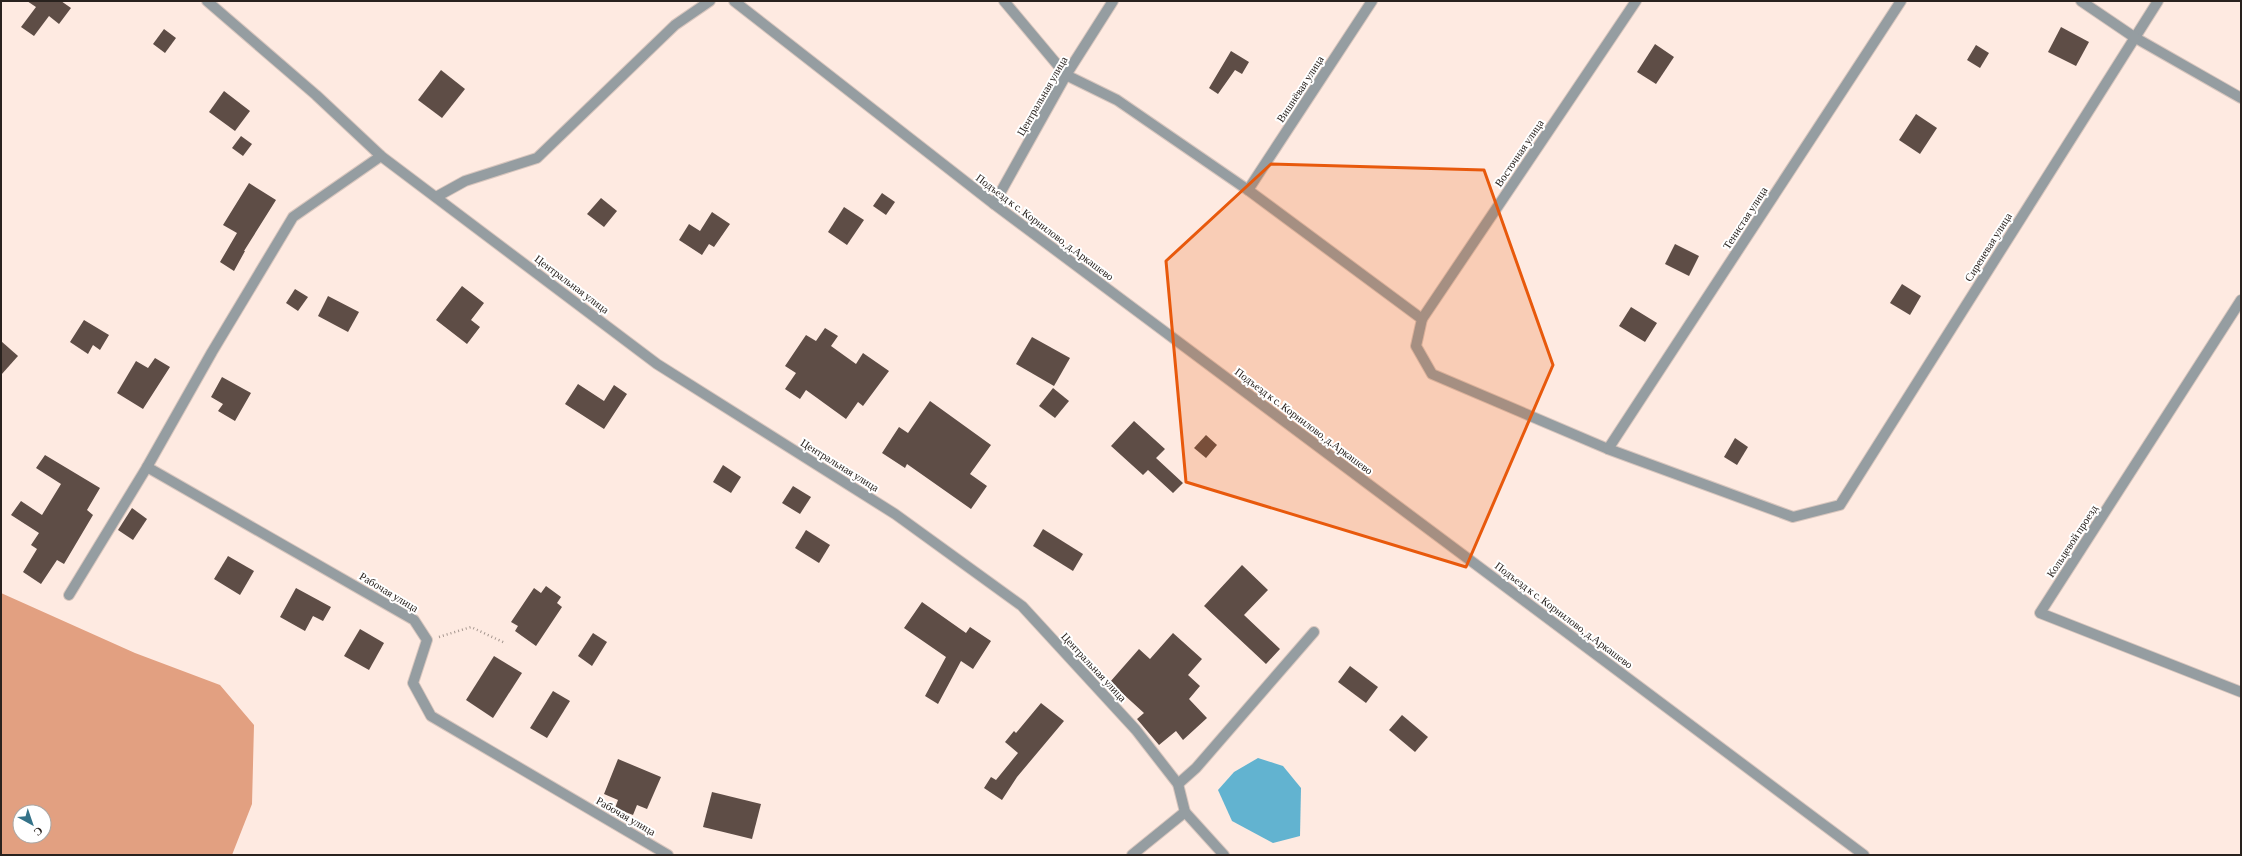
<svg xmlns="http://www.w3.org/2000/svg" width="2242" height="856" font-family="'Crimson Pro',serif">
	<rect width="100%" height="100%" fill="#feeae1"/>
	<!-- forest -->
	<path fill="#e2a081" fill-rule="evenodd" d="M1,593l134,60 85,32 34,40 -2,79 -20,51h-231zM20,812h24v24h-24z"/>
	<!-- water -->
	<polygon fill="#62b3d0" points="1258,758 1283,766 1301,788 1300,836 1273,843 1232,821 1218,790 1234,772"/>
	<!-- building -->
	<g fill="#5e4d46">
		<polygon points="27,1 61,1 71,8 59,24 49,16 34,36 21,27 36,7"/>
		<polygon points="2061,27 2089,42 2076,66 2048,52"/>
		<polygon points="164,29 176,38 165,53 153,44"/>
		<polygon points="1655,44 1674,57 1656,84 1637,72"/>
		<polygon points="1976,45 1989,53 1980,68 1967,60"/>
		<polygon points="1231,51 1249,62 1242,74 1235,70 1218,94 1209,88"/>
		<polygon points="441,70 465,89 442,118 418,100"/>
		<polygon points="224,91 250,111 235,131 209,112"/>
		<polygon points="1916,114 1937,128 1920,154 1899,140"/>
		<polygon points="241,136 252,144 243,156 232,148"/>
		<polygon points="249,183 276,200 244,251 245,251 234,271 220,262 237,233 223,225"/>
		<polygon points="882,193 895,202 886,215 873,206"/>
		<polygon points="601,198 617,211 604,227 587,214"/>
		<polygon points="844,207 864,220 847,245 828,232"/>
		<polygon points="712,212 730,224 714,247 709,244 702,255 679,240 689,224 700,231"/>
		<polygon points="1675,244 1699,256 1689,276 1665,264"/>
		<polygon points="1902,284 1921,296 1910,315 1890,303"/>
		<polygon points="462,286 484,303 471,320 480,327 467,344 436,320"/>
		<polygon points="295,289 308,297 298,311 286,303"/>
		<polygon points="328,296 359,312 348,332 318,316"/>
		<polygon points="1631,307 1657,323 1645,342 1619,326"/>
		<polygon points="84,320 109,335 100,350 93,345 88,354 70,342"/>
		<polygon points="825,328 838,336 831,346 856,364 863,353 889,371 863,406 858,402 846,419 806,390 800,399 785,389 796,373 785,366 806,335 816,341"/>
		<polygon points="1032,337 1070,358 1054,386 1016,364"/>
		<polygon points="1,341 18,356 1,375"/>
		<polygon points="155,358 170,367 143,409 117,393 136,361 148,368"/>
		<polygon points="222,377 251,393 235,421 218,411 223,404 211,397"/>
		<polygon points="578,384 604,401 614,385 627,394 604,429 565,404"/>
		<polygon points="1053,388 1069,401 1055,418 1039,406"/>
		<polygon points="930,401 991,445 970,474 987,486 971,509 907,464 905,468 882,453 899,427 908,433"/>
		<polygon points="1134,421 1165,449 1156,458 1183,483 1173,493 1148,470 1143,475 1111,446"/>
		<polygon points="1206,435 1217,445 1206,458 1194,448"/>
		<polygon points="1735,438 1748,447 1737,465 1724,457"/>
		<polygon points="45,455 100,488 87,510 93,515 64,564 57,560 41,584 23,572 37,549 31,545 39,533 11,515 21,501 42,515 61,484 36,468"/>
		<polygon points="723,465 741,477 731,493 713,482"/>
		<polygon points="793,486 811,497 800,514 782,503"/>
		<polygon points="132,508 147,519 133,540 118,530"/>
		<polygon points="1043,529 1083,554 1073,571 1033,546"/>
		<polygon points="806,530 830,545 819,563 795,548"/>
		<polygon points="228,556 254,571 240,595 214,579"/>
		<polygon points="1242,565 1268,590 1244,615 1280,649 1266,664 1204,606"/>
		<polygon points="546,586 561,597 557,603 562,607 536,646 515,631 518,626 511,622 534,588 541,593"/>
		<polygon points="296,588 331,607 323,621 313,616 305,631 280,617"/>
		<polygon points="922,602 966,633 970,627 991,641 973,669 961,661 938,704 925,696 946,657 904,628"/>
		<polygon points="360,629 384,643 369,670 344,656"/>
		<polygon points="593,633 607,642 592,666 578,656"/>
		<polygon points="1173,633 1202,659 1188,675 1200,686 1189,699 1207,718 1183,740 1176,731 1159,745 1137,719 1144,713 1110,682 1139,649 1150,659"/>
		<polygon points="494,656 522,673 493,718 466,700"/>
		<polygon points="1350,666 1378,687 1366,703 1338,682"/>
		<polygon points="553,691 570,701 547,738 530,728"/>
		<polygon points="1041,703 1064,721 1017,777 1002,800 984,788 991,777 996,780 1018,753 1005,742 1014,731 1016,733"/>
		<polygon points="1402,715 1428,737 1415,752 1389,730"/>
		<polygon points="618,759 661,777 647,809 637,805 633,815 615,808 618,800 604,794"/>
		<polygon points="712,792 761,804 752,839 703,827"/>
	</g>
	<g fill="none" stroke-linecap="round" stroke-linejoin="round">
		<!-- minor casing -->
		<g stroke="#d8c6be" stroke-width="12">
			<g id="minor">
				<polyline points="207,1 316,95 381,156 657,364 895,514 1022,606 1136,730 1178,784 1185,812 1224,855"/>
				<polyline points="734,1 994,204 1864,855"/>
				<polyline points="1004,1 1066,75 1117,100 1248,190 1422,319 1416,346 1432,374 1608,449 1793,517 1840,505 2158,1"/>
				<polyline points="2081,1 2134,37 2241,98"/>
				<polyline points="1248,190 1372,1"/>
				<polyline points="436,197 465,181 537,158 675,25 710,1"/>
				<polyline points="994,204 1066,75 1113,1"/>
				<polyline points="2241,300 2040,613 2241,692"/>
				<polyline points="1422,319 1636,1"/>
				<polyline points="1608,449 1901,1"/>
				<polyline points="147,467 414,620 427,640 413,683 431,716 668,855"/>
				<polyline points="69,595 147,467 212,352 293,217 381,156"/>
				<polyline points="1178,784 1196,768 1314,632"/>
				<polyline points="1132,855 1185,812"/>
			</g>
		</g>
		<!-- path -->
		<polyline stroke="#a5968f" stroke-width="2.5" stroke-dasharray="1 3" stroke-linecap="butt" points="439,637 471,627 505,643"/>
		<!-- minor -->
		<use href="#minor" stroke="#959da1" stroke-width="10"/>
	</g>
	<!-- marked area -->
	<path fill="#e8590c" fill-opacity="0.2" stroke="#e8590c" stroke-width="3" stroke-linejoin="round" d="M1271,164l213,6 69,195 -87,202 -280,-85 -20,-221z"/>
	<g text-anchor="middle" stroke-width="4" stroke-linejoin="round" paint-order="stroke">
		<!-- street labels -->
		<g font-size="11" fill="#29221e" stroke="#fff">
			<text transform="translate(1300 89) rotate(-57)" y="4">Вишнёвая улица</text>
			<text transform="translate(1042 96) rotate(-60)" y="4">Центральная улица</text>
			<text transform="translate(1519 153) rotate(-56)" y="4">Восточная улица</text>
			<text transform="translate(1745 218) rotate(-57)" y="4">Тенистая улица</text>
			<text transform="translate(1045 227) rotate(37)" y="4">Подъезд к с. Корнилово, д.Аркашево</text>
			<text transform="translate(1988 247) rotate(-58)" y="4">Сиреневая улица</text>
			<text transform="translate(572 284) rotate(37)" y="4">Центральная улица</text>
			<text transform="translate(1304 421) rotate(37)" y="4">Подъезд к с. Корнилово, д.Аркашево</text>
			<text transform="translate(840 465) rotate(32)" y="4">Центральная улица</text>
			<text transform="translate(2072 541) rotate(-57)" y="4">Кольцевой проезд</text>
			<text transform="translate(389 592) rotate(31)" y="4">Рабочая улица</text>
			<text transform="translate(1564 615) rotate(37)" y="4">Подъезд к с. Корнилово, д.Аркашево</text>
			<text transform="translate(1094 667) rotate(47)" y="4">Центральная улица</text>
			<text transform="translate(626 816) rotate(30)" y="4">Рабочая улица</text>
		</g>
	</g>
	<!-- border -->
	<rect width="2242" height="856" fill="none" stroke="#29221e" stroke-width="4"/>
	<!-- north arrow -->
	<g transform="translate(32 824) rotate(140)"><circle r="19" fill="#ffffff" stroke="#a9a7a5"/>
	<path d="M0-3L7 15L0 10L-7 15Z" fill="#347288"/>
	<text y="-6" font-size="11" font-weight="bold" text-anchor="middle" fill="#29221e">С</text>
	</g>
</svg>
